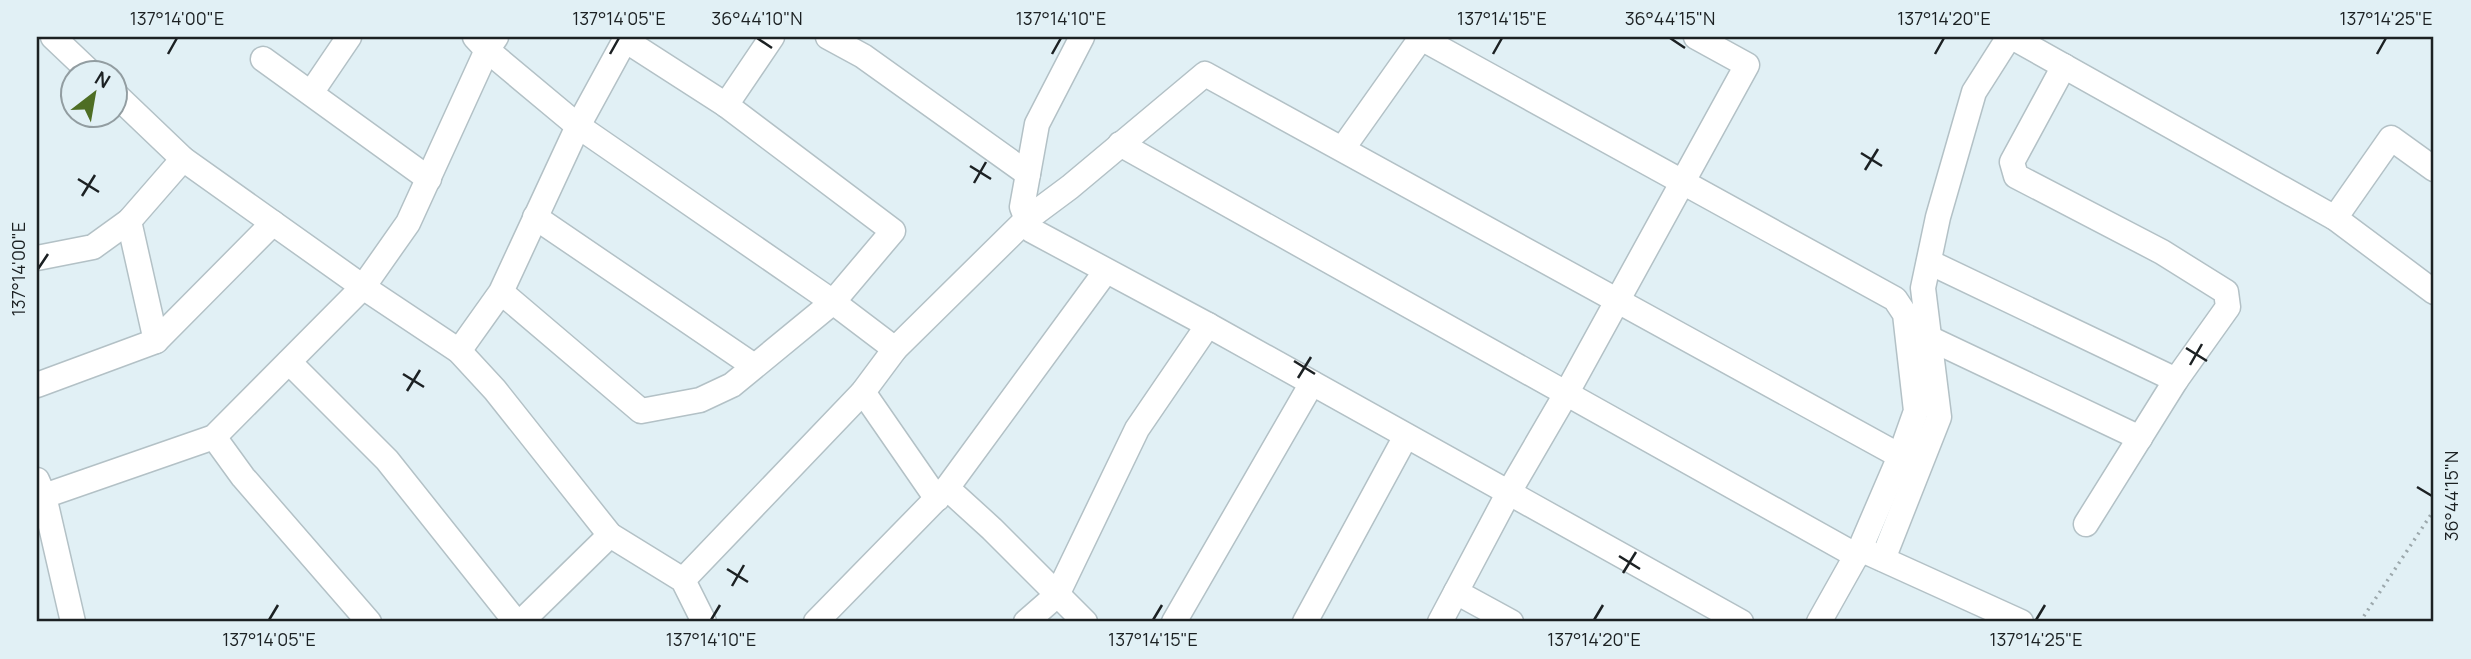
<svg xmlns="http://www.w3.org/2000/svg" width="2471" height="659" font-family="Manrope,sans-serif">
	<rect width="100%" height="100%" fill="#e1f0f5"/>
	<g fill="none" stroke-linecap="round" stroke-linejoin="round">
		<!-- minor casing -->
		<g stroke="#b3c1c6" stroke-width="27">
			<g id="minor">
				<polyline points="53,37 92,74"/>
				<polyline points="475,37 487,50 578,126 833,302 895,349"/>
				<polyline points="828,37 863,56 1028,174"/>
				<polyline points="1082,37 1037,124 1022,207 1031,230 1208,325 1741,622"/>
				<polyline points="2012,37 2335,218 2434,292"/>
				<polyline points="263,59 429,179"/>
				<polyline points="2064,66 2012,162 2016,176 2162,252 2226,292 2228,307 2176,380 2086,524"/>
				<polyline points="311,93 349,37"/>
				<polyline points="116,95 183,159 363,287 459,351 495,390 610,535 683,580 704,622"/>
				<polyline points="726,105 772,37"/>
				<polyline points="1120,144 1857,556"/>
				<polyline points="1343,148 1421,38 1895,299 1905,314 1916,411 1900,456 1860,549 1819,622"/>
				<polyline points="535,217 754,366"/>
				<polyline points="2335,218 2391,138 2434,169"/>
				<polyline points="129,221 156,341"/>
				<polyline points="37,258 93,247 129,221 183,159"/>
				<polyline points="1929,262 2176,380"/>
				<polyline points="1929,338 2140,438"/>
				<polyline points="459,351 501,292 578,126 625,40 726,105 893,231 833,302 732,385 700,400 641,411 501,292"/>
				<polyline points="289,362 387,460 516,622"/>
				<polyline points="37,385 156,341 273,223"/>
				<polyline points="863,392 937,499"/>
				<polyline points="214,437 243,477 369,622"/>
				<polyline points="37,480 44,496 214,437 363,287 408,223 487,50 496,37"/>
				<polyline points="947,488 992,529 1085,622"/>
				<polyline points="44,496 73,622"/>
				<polyline points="1871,554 2021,622"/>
				<polyline points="1883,559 1939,417 1923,288 1938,217 1974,92 2009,37"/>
				<polyline points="683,580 863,392 895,349 1027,219 1070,187 1205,74 1900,456"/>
				<polyline points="1456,592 1511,622"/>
				<polyline points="521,622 610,535"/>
				<polyline points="816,622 947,488 1106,271"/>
				<polyline points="1026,622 1057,595 1137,429 1208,325"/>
				<polyline points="1174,622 1312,383"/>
				<polyline points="1305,622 1406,436"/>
				<polyline points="1440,622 1509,492 1566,394 1747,65 1696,37"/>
			</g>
		</g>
		<!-- path -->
		<polyline stroke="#9ca8ac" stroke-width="3.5" stroke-dasharray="2 5" stroke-linecap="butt" points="2360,622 2434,510"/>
		<!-- minor -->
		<use href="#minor" stroke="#fff" stroke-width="24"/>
	</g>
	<!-- ticks -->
	<path fill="none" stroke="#1c2123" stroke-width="2.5" d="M757,38l15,10M1670,38l15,10M168,54l9,-16M610,54l9,-16M1052,54l9,-16M1493,54l9,-16M1935,54l9,-16M2377,54l9,-16M1861,153l21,13M970,166l21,13M1865,170l13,-21M78,179l21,13M974,183l12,-21M82,196l13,-21M38,269l10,-15M2186,348l21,13M1294,361l21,13M2190,365l12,-21M403,374l21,13M1298,378l13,-21M407,391l13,-21M2417,487l15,9M1619,556l21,13M727,569l21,13M1623,573l13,-21M732,586l12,-21M269,620l9,-15M711,620l9,-15M1153,620l9,-15M1594,620l9,-15M2036,620l9,-15"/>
	<!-- border -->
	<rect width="2471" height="659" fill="none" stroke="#e1f0f5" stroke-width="77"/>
	<!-- north arrow -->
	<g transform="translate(94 94) rotate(31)"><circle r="33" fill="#e1f0f5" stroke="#929da1" stroke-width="2"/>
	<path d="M0-5L12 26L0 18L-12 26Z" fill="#4e6e24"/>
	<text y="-10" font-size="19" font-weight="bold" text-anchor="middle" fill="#1c2123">N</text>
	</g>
	<rect x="38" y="38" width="2394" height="582" fill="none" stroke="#1c2123" stroke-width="2.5"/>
	<g font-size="18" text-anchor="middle" fill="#1c2123">
		<text x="177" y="25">137°14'00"E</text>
		<text x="619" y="25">137°14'05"E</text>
		<text x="757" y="25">36°44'10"N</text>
		<text x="1061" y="25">137°14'10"E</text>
		<text x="1502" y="25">137°14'15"E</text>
		<text x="1670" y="25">36°44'15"N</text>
		<text x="1944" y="25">137°14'20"E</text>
		<text x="2386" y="25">137°14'25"E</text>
		<text transform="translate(19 269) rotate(-90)" y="6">137°14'00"E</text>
		<text transform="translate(2452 496) rotate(-90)" y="6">36°44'15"N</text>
		<text x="269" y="646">137°14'05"E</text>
		<text x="711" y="646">137°14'10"E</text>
		<text x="1153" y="646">137°14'15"E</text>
		<text x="1594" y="646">137°14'20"E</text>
		<text x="2036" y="646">137°14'25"E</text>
	</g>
</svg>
